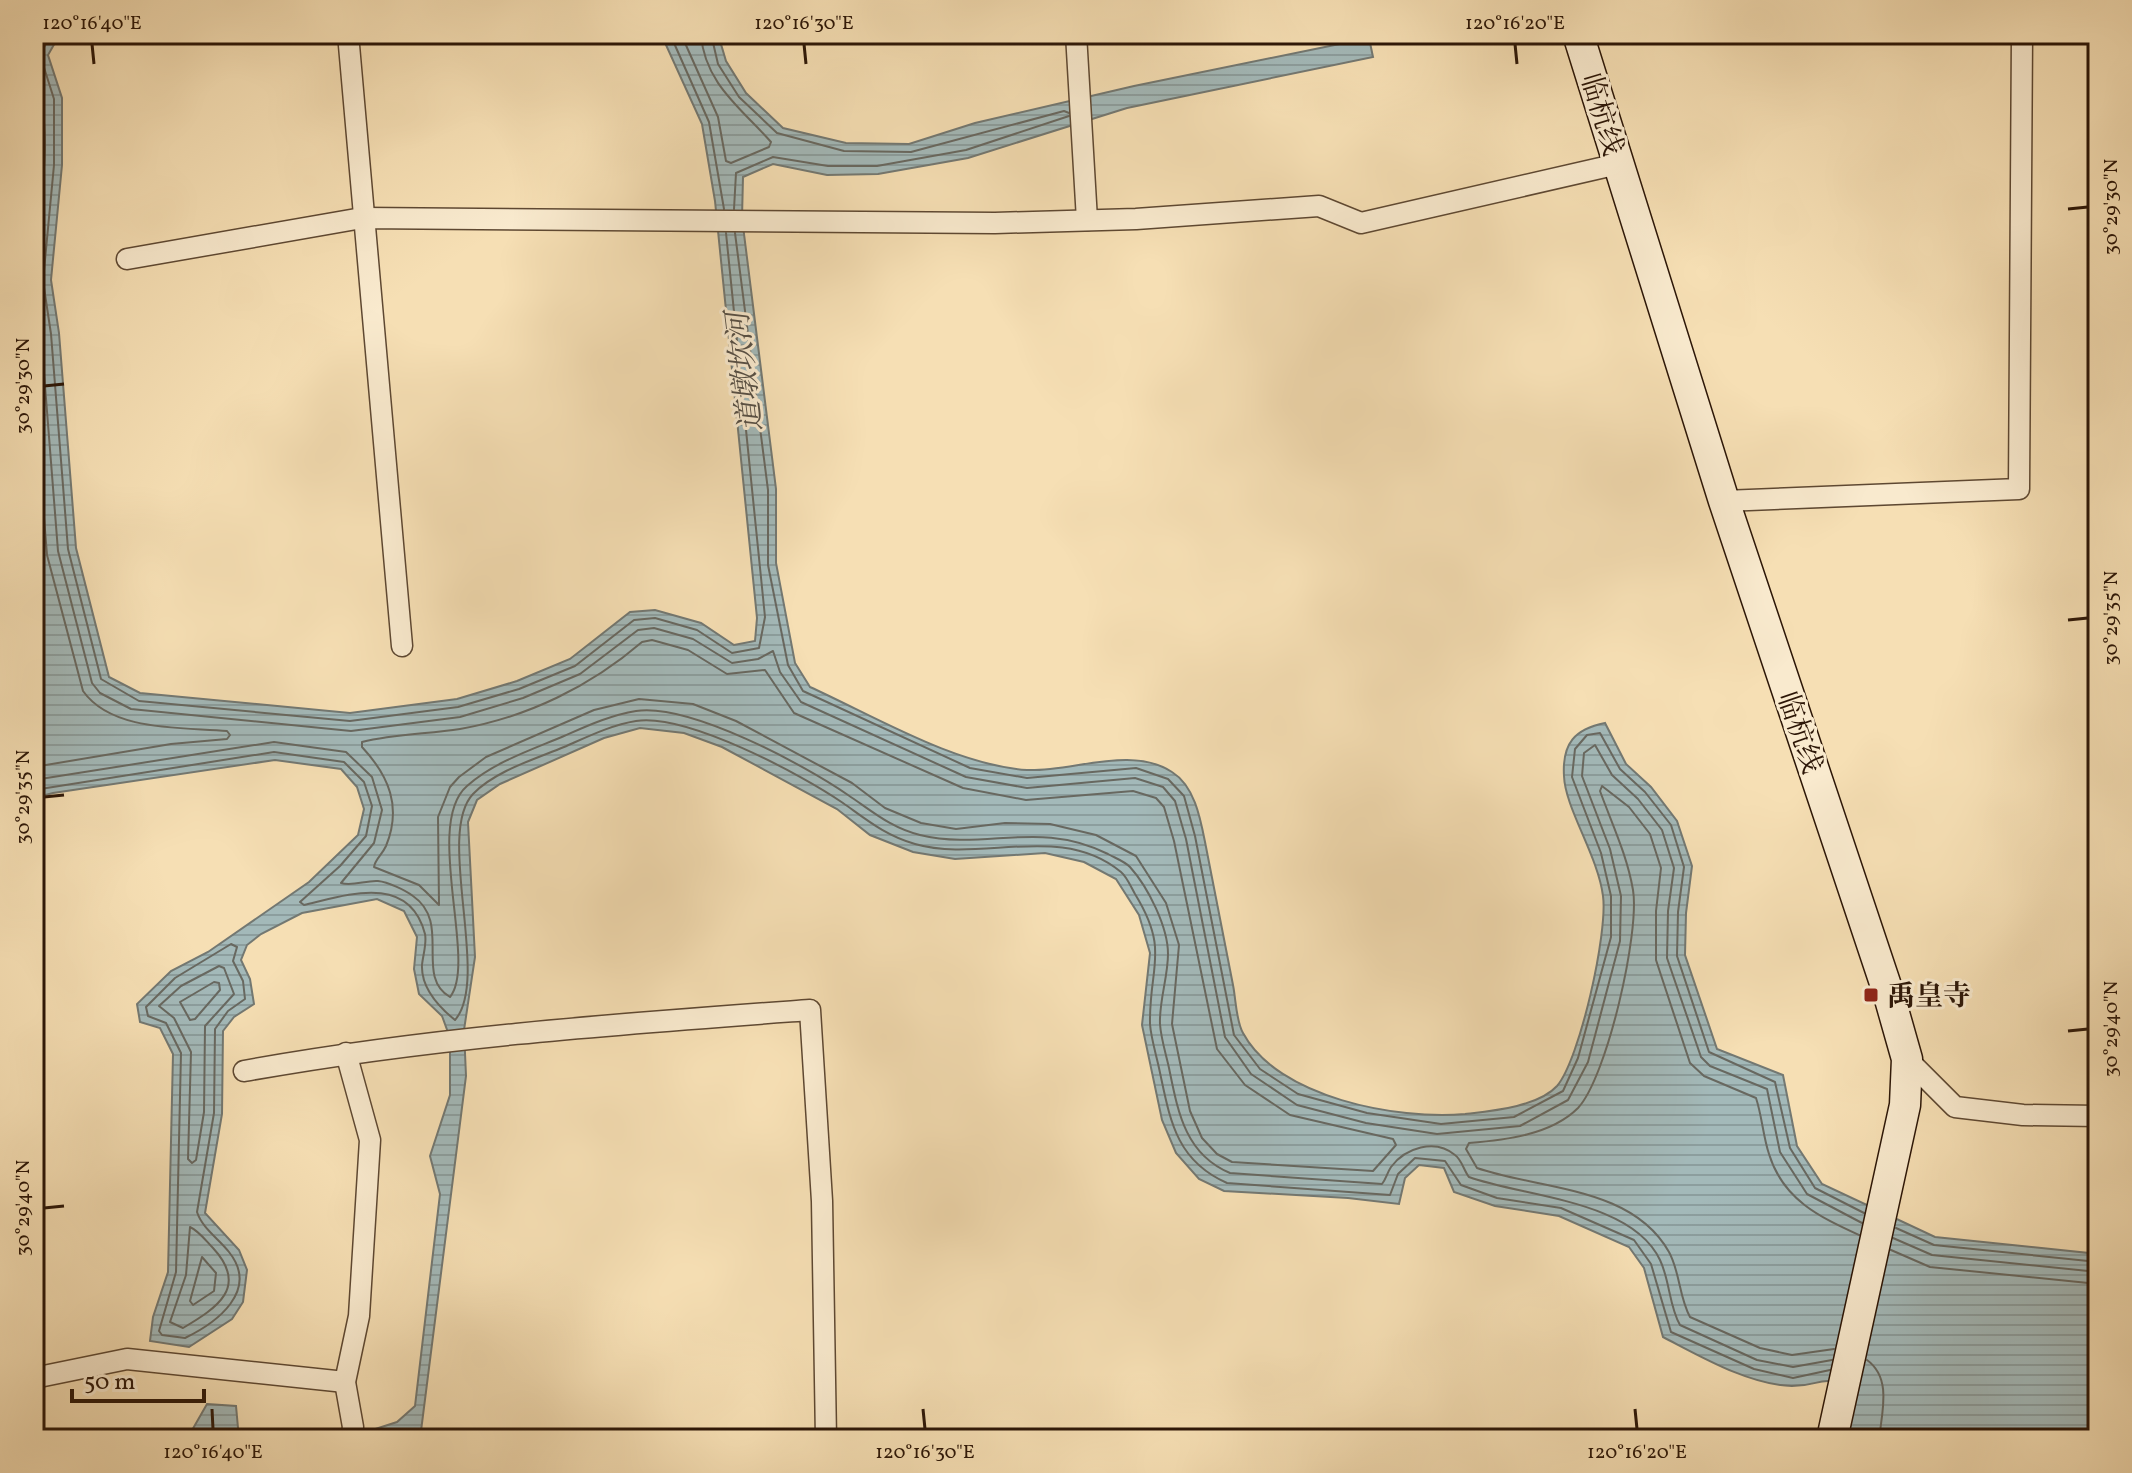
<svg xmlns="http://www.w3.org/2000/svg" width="2132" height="1473" font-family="Vollkorn,'Noto Serif SC',serif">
	<defs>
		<pattern id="water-rules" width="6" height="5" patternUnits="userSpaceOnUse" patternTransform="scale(2)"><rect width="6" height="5" fill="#a3b9b9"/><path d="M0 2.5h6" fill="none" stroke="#8c9e9e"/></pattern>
	</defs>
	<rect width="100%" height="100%" fill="#f6dfb4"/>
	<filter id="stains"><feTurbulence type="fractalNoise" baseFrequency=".0025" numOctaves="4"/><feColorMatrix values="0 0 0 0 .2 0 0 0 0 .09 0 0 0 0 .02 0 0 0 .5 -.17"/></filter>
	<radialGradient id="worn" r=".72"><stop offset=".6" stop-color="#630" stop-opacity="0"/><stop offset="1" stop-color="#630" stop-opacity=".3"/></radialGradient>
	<!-- water -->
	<g fill="url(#water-rules)" stroke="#737872" stroke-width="2">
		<path d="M34,34h26l-12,21 14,43v67l-11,115 8,53 17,215 33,129 31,16 210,20 107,-14 60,-18 53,-22 60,-47 25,-2 46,13 33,22 21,-4 2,-23 -42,-417 -13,-77 -41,-90h57l8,27 20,32 37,35 63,15 63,1 66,-21 159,-37 235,-48 4,19 -246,51 -159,50 -90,16 -51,1 -54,-11 -30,13 -1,41 34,271v74l19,100 15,24c66,30 145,78 217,83 45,2 104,-25 145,2 24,15 29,50 34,75 9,46 18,92 27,138 3,15 3,36 10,48 35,65 154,87 222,81 26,-3 73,-7 92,-28 23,-27 51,-154 46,-190 -5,-40 -38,-88 -39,-120 -2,-33 11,-47 41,-53l21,41 25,23 26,34 15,45 -6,47 -1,42 32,94 66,26 14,71 25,38 113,53 163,17v185h-249l4,-52c-36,-13 -30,-1 -61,-1 -43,-1 -92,-30 -129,-49l-19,-69 -15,-21 -70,-31 -64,-10 -41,-14 -10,-24 -25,-3 -14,13 -6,26 -51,-6 -124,-7 -25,-12 -23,-26 -14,-33 -20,-95 8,-72 -11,-38 -23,-36 -32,-17 -39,-9 -90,6 -42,-7 -43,-17 -33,-26 -115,-62 -38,-14 -44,-5 -36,10 -104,46 -23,16 -9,22 7,135 -11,73 2,46 -46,363h-50l2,-9 25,-8 18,-16 25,-212 -10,-38 20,-61v-57l-8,-22 -23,-22 -5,-25 3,-32 -13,-26 -27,-12 -75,14 -41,21 -14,11 -6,15 9,19 4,25 -20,13 -11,14 -1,83 -17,99 34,37 8,20 -4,32 -11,17 -43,28 -39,-6 3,-24 15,-45 5,-218 -13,-26 -20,-6 -3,-18 34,-33 37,-19 101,-70 49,-47 6,-26 -7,-22 -16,-18 -66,-9 -222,33 -19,5z"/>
		<polygon points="207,1404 236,1406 239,1439 187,1439"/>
	</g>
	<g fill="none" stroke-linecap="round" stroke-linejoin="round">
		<!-- shore -->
		<g stroke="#686860" stroke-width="2">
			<polyline points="51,34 40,55 54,99 54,165 43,281 51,334 68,549 101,679 139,701 350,721 458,707 519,689 575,666 634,620 655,618 697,630 732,653 759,648 765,617 726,233"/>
			<polyline points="670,34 709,122 724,209"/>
			<path d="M681,34l37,83 8,44 5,2 38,-16 2,-5c-29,-33 -67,-59 -70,-108"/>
			<polyline points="711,34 718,64 739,97 777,133 844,151 911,152 1064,111 1069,113"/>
			<path d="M34,70c21,62 6,132 0,196"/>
			<polyline points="734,209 736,173 773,157 828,166 877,166 966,150 1069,116"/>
			<polyline points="735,233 768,490 768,565 788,665 803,691 970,768 1027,778 1136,768 1168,779 1184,796 1195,836 1234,1035 1260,1069 1298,1094 1367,1113 1441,1124 1514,1117 1563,1091 1578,1058 1611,937 1611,896 1601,853 1572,777 1575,749 1587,735 1600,733 1620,769 1645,792 1671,825 1684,867 1678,912 1677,956 1709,1052 1775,1082 1790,1148 1815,1188 1864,1213"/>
			<polyline points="34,290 41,335 58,551 92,683 100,693 131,709 351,731 460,717 523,698 580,674 638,630 654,628 693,639 732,663 758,659 773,651 780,672 801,702 966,777 1027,788 1135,778 1163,787 1175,801 1186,839 1225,1037 1251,1074 1297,1105 1366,1123 1437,1134 1520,1126 1568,1100 1588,1062 1620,941 1621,896 1610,849 1582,776 1584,753 1595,745 1612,775 1638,799 1662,830 1674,868 1668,911 1667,958 1701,1057 1710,1066 1767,1089 1780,1152 1807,1194 1862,1223"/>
			<path d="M34,393l13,162 36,136c29,41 99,36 144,40l3,4 -3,4 -56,5 -137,23"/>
			<path d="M652,640l36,10 39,24 38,-4 29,43 169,75 63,12 107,-9 23,7 8,9 10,34 43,208 28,36 45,30 103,24 3,6 -23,26 -141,-9 -15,-8 -15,-16 -12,-27 -18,-87 7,-79 -13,-42 -30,-47 -40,-21 -46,-11 -45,-1 -49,6 -35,-6 -36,-15 -33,-25 -116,-62 -43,-17 -54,-5 -45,11 -108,47 -27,20 -9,10 -12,30 1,88 -20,-20 -45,-18c1,-8 8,-12 12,-21 16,-39 3,-70 -24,-99v-5c32,-8 66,-8 98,-13 68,-12 131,-43 182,-87z"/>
			<path d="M34,780l240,-38 72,10 26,25 10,33 -8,33 -33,40c11,4 25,-3 37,-2 10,1 27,9 35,15 39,27 1,80 37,101 28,-34 -27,-173 17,-211 27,-24 64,-36 97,-50 23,-10 47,-21 72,-25 53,-8 167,53 212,84 24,16 43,33 72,40 66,16 119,-16 188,19 7,4 16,7 22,13 18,20 38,60 38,87 0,23 -9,47 -8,70 1,15 6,30 9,44 9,44 16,86 61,105l152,11c4,-5 5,-11 9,-17 14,-19 44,-29 64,-12 7,5 9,16 14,22 55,20 163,23 191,83 10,21 9,46 20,65l77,35 36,7 39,-7"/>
			<path d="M34,790l240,-38 70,10 20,20 8,24 -6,30 -26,30 -40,36 4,3c43,-10 105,-32 121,29 2,9 -2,21 -3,31 -1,22 17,42 33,55 36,-41 -20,-186 18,-226 22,-23 62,-35 91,-47 23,-10 47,-22 72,-26 50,-8 165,53 207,82 24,17 43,33 72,41 66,19 146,-22 206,28 6,5 10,15 14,22 35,57 14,72 15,130 1,14 6,30 9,44 11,51 16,92 68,115l163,12 8,-21 17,-16 30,3 16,24 36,13 64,10 73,32 17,24 20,68 83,37 39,9 37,-8"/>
			<path d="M231,944l6,3 -4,14 10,20 2,18 -17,12 -13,18 -1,84 -17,99c5,16 22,27 32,40 31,39 -13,71 -44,86l-23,-3 -3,-4 17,-59 5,-219 -15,-30 -18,-7 -2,-9 29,-29z"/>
			<polygon points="219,966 224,968 234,994 205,1026 204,1112 196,1160 192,1163 188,1159 191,1052 174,1018 159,1006 181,986"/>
			<polygon points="214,982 219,983 220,990 195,1019 190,1020 180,1002"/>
			<path d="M190,1227c9,4 16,14 23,21 36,39 4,60 -30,80l-13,-6 16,-47z"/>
			<polyline points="1896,1228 1934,1245 2098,1262"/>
			<polyline points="1893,1238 1932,1255 2098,1272"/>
			<polyline points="1891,1250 1930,1267 2098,1284"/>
			<polygon points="202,1257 216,1273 214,1291 193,1305 190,1301"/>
			<path d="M1834,1349l-42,6 -32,-7 -70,-31c-11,-20 -10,-45 -21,-65 -37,-66 -128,-62 -192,-84l-11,-19 3,-6c36,-3 82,-8 109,-35 29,-31 62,-176 55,-218 -6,-35 -21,-66 -33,-99l2,-5 27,21 21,27 11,34 -5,43v49l34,103 14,13 52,22c6,18 7,38 13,56 14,46 51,63 90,81"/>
			<path d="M1867,1360c25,18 15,52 12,79"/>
		</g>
		<!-- street casing -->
		<g stroke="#5e4832" stroke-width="23">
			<g id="street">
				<polyline points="348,34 402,646"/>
				<polyline points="1076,34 1087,220"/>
				<polyline points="127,259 362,218 995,223 1136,219 1319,206 1361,223 1618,164"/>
				<polyline points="1724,501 2019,489 2022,34"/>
				<polyline points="346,1053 370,1140 359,1316 345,1382 353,1427 351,1439"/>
				<polyline points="1907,1059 1955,1107 2023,1115 2098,1116"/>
				<path d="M244,1071c188,-34 375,-47 566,-61l12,191 4,238"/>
				<polyline points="34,1378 127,1359 345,1382"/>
			</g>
		</g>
		<!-- secondary casing -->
		<g stroke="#2c1607" stroke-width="33">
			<polyline id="secondary" points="1578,34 1724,501 1888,992 1907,1059 1905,1105 1832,1439"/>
		</g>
		<!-- street -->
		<use href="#street" stroke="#f9eace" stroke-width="20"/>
		<!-- secondary -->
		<use href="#secondary" stroke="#f9eace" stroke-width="30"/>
	</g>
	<!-- ticks -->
	<path fill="none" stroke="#2c1607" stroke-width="3" d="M92,44l2,20M804,44l2,20M1515,44l2,20M2068,209l20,-2M44,386l20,-2M2068,620l20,-2M44,797l20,-2M2068,1031l20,-2M44,1208l20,-2M212,1409l1,20M923,1409l2,20M1635,1409l2,20"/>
	<!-- markers -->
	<rect fill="#8f2418" stroke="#f9eace" stroke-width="3" x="1863" y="987" width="16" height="16" rx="4"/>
	<g text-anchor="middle" stroke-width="6" stroke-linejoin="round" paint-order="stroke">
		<!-- street labels -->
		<g font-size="28" fill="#2c1607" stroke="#f9eace">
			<text transform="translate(1603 114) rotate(73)" y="10">临杭线</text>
			<text transform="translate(1801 732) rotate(71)" y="10">临杭线</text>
		</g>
		<!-- poi labels -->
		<g font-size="28" font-weight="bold" fill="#2c1607" stroke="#f9eace" text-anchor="start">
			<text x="1887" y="1005">禹皇寺</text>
		</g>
		<!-- water labels -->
		<g font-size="30" font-style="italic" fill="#564f45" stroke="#f9eace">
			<text transform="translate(744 372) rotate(-97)" y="10">道墩坎河</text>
		</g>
	</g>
	<!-- margin -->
	<rect width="2132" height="1473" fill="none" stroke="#f6dfb4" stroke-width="88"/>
	<!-- scale -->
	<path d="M72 1389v12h132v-12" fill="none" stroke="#2c1607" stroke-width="4"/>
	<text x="84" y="1389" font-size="24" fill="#2c1607" stroke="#f9eace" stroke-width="6" paint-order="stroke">50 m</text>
	<rect x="44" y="44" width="2044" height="1385" fill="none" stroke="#2c1607" stroke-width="3"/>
	<g font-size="20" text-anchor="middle" fill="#2c1607">
		<text x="92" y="29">120°16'40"E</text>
		<text x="804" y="29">120°16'30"E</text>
		<text x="1515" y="29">120°16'20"E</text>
		<text transform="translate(2110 207) rotate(-90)" y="7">30°29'30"N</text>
		<text transform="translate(22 386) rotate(-90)" y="7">30°29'30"N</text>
		<text transform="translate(2110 618) rotate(-90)" y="7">30°29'35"N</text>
		<text transform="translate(22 797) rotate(-90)" y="7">30°29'35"N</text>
		<text transform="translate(2110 1029) rotate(-90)" y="7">30°29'40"N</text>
		<text transform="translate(22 1208) rotate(-90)" y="7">30°29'40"N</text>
		<text x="213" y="1458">120°16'40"E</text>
		<text x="925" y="1458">120°16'30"E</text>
		<text x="1637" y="1458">120°16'20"E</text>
	</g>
	<rect width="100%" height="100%" filter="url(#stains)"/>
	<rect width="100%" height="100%" fill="url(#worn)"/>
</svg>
